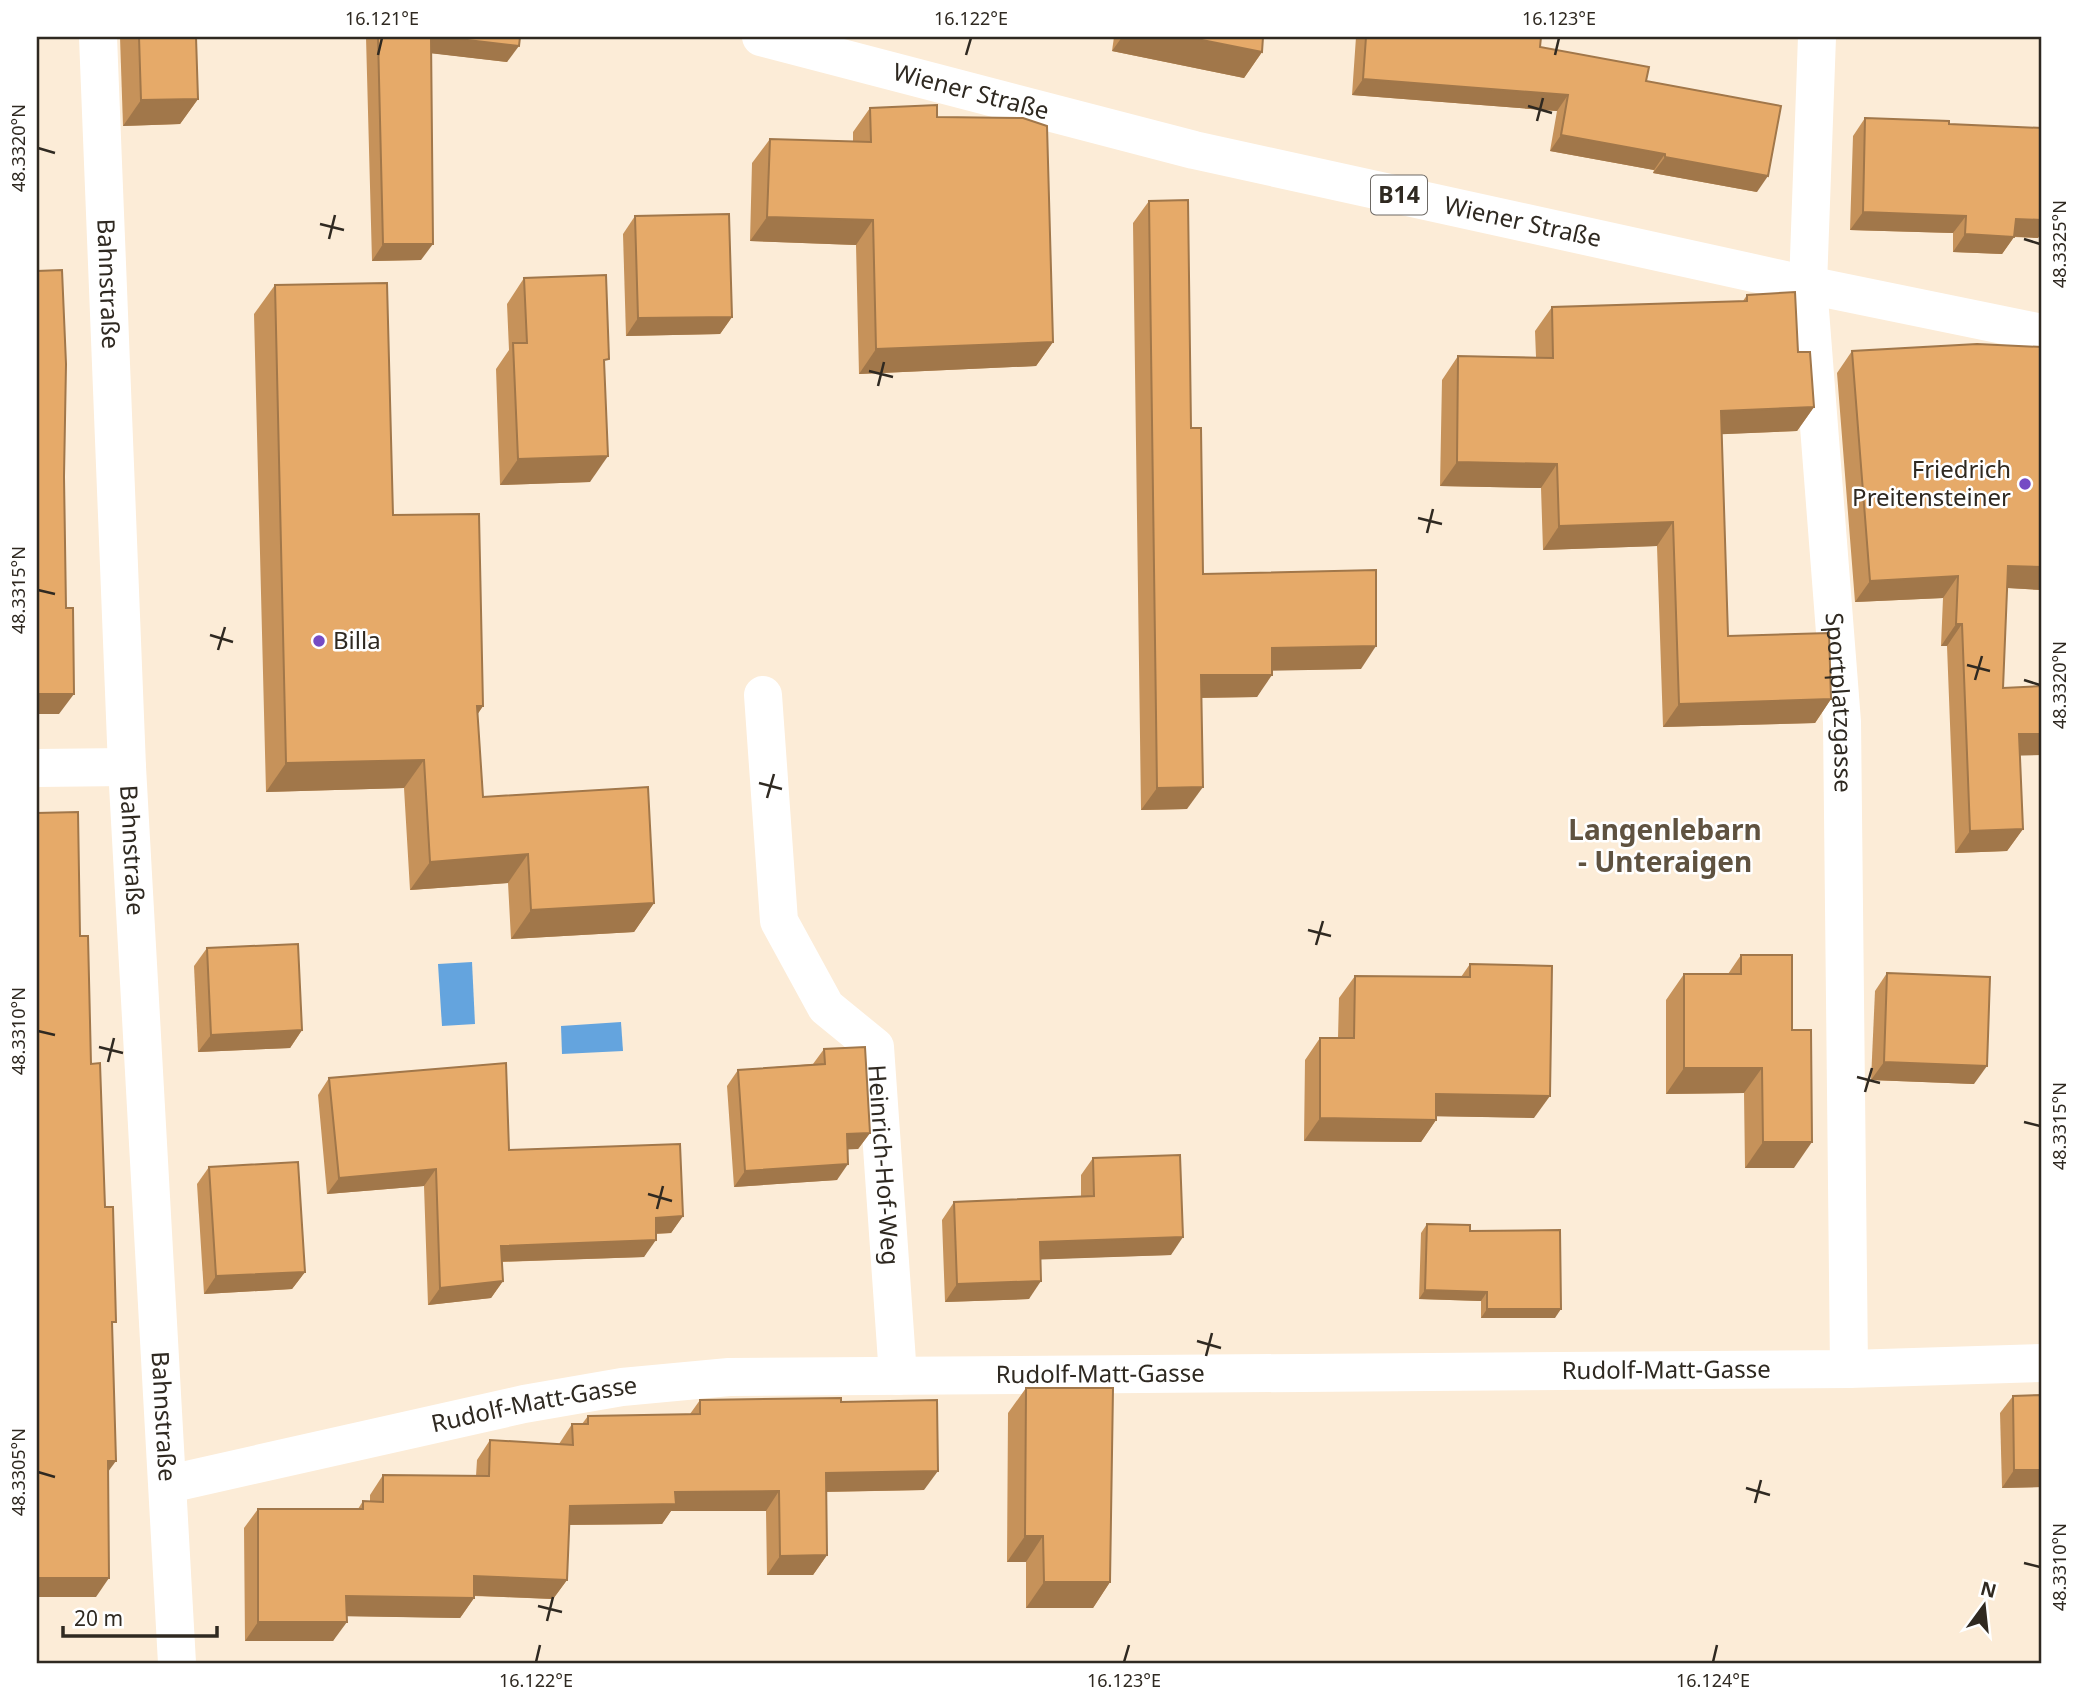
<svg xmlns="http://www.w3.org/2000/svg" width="2079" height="1700" font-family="'Noto Sans',sans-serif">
	<rect width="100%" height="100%" fill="#fcecd7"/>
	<!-- water -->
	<g fill="#64a4de">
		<polygon points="472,962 475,1024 442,1026 438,964"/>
		<polygon points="621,1022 623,1051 562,1054 561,1026"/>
	</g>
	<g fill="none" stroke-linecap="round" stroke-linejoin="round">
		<!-- minor -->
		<g stroke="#fff" stroke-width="38">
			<path id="s1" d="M98,37l29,730 50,896"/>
			<path id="s2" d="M1817,37l-9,248 34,437 7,647"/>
			<path id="s3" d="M763,695l16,226 47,86 49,40 23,329"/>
			<polyline points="37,768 127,767"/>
			<path id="s4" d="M169,1484l355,-80 98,-17 107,-10 1120,-8 193,-6"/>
		</g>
		<!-- major -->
		<path stroke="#fff" stroke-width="38" id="s5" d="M761,37l433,113 614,135 234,48"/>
	</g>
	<!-- wall -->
	<g fill="#c6925a">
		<polygon points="120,37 196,37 198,99 180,124 123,126"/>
		<polygon points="366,37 520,37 507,62 431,53 421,260 372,261"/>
		<polygon points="1114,37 1263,37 1262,52 1244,78 1112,51"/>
		<polygon points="1356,37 1541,37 1540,47 1646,81 1757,192 1653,173 1654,170 1550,151 1557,111 1352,95"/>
		<polygon points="870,108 937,117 1053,342 1036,366 859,374 856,245 750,241 752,163 770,139 853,142 853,132"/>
		<polygon points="1865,118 1949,124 2042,128 2042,232 2038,238 2014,237 2002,254 1953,252 1953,233 1850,230 1853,136"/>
		<polygon points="1149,201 1191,428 1203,574 1361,669 1272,670 1257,697 1202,698 1187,809 1141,810 1133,223"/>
		<polygon points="635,216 732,317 720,334 626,336 623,234"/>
		<polygon points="524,278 604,367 590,482 500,485 496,369 509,350 507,304"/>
		<polygon points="275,285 393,515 483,706 477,715 483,797 654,903 634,932 511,939 508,883 410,890 404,788 266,792 254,314"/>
		<polygon points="1747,295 1798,352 1814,407 1797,431 1722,434 1728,636 1831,699 1815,723 1663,727 1657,546 1543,550 1541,488 1440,486 1442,380 1458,356 1536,357 1535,331 1552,307 1743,301"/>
		<polygon points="2042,347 2042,590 2007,588 2003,688 2020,756 2023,829 2007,851 1955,853 1947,646 1941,646 1943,598 1855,602 1837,373 1852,351"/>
		<polygon points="207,948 302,1030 290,1048 198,1052 194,966"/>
		<polygon points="1741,955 1794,1168 1745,1168 1744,1093 1666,1094 1666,1000 1684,974 1728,974"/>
		<polygon points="1470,964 1534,1118 1436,1116 1436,1120 1421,1142 1304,1141 1305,1060 1320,1038 1338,1038 1339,998 1355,976 1461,977"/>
		<polygon points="1887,973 1974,1084 1871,1080 1875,991"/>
		<polygon points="824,1049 870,1133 858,1149 847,1149 837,1180 734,1187 727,1086 738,1070 813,1064"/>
		<polygon points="329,1078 509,1150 683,1216 671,1233 656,1234 644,1257 502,1262 503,1281 491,1298 428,1305 424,1186 327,1194 318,1095"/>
		<polygon points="1093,1158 1171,1255 1040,1259 1029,1299 945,1302 942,1220 954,1202 1081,1196 1081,1175"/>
		<polygon points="209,1167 305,1272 292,1289 204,1294 197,1184"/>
		<polygon points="1427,1224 1470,1231 1555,1318 1481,1318 1481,1301 1419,1299 1421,1233"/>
		<polygon points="1026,1388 1110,1582 1093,1608 1026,1608 1026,1562 1007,1562 1008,1413"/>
		<polygon points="2042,1395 2042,1487 2002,1488 2000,1413 2013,1396"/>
		<polygon points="700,1400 841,1402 924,1490 826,1492 827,1555 813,1575 767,1575 766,1511 671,1511 662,1524 569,1525 567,1580 553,1599 474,1596 474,1598 460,1618 347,1616 333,1641 245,1641 244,1528 258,1509 358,1509 363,1501 370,1501 370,1495 383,1475 476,1476 477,1460 490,1440 559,1444 572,1424 582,1424 588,1416 690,1414"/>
	</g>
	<!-- shaded-wall -->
	<g fill="#a1774a">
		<polygon points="430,37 442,37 519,46 507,62 420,52"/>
		<polygon points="1122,37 1187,37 1262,52 1244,78 1112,51"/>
		<polygon points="1363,79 1568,95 1557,111 1352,95"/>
		<polygon points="198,99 180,124 123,126 141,100"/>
		<polygon points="1561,135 1665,154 1654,170 1550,151"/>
		<polygon points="1665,157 1768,176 1757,192 1653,173"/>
		<polygon points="1863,212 1966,216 1953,233 1850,230"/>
		<polygon points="767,217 873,220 856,245 750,241"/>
		<polygon points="2016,219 2042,220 2042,232 2038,238 2004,236 2014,237 2002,254 1953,252 1965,234"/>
		<polygon points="383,244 433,244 421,260 372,261"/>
		<polygon points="732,317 720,334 626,336 638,318"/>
		<polygon points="1053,342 1036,366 859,374 876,349"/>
		<polygon points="1814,407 1797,431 1704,435 1721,411"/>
		<polygon points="608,456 590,482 500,485 518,459"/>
		<polygon points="1457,462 1557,464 1541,488 1440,486"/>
		<polygon points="1673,522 1657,546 1543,550 1559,526"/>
		<polygon points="2008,566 2042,567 2042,590 1992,587"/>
		<polygon points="1958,576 1943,598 1855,602 1870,581"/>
		<polygon points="1956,624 1962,624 1947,646 1941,646"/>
		<polygon points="1376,646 1361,669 1256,671 1272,648"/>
		<polygon points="1201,675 1272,675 1257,697 1186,698"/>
		<polygon points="37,694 74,694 59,714 37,714"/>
		<polygon points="1831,699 1815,723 1663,727 1679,704"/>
		<polygon points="477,706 483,706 463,735"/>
		<polygon points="2019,734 2042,734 2042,755 2003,756"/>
		<polygon points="424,760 404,788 266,792 286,763"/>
		<polygon points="1203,787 1187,809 1141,810 1157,788"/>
		<polygon points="2023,829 2007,851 1955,853 1970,831"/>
		<polygon points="528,854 508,883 410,890 430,862"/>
		<polygon points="654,903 634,932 511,939 531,910"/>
		<polygon points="302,1030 290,1048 198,1052 211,1035"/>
		<polygon points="1884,1062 1987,1066 1974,1084 1871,1080"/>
		<polygon points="1684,1068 1762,1068 1744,1093 1666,1094"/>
		<polygon points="1436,1094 1550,1096 1534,1118 1421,1116"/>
		<polygon points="1320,1118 1436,1120 1421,1142 1304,1141"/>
		<polygon points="870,1133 858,1149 835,1150 847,1134"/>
		<polygon points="1763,1142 1812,1142 1794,1168 1745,1168"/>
		<polygon points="848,1164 837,1180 734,1187 745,1171"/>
		<polygon points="436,1169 424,1186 327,1194 339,1178"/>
		<polygon points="683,1216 671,1233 644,1234 656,1218"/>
		<polygon points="1183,1237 1171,1255 1027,1260 1040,1242"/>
		<polygon points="656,1240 644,1257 489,1262 501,1246"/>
		<polygon points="305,1272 292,1289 204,1294 216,1276"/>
		<polygon points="503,1281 491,1298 428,1305 440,1288"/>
		<polygon points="1041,1281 1029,1299 945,1302 957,1284"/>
		<polygon points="1425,1290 1487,1292 1481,1301 1419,1299"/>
		<polygon points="1487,1309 1561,1309 1555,1318 1481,1318"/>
		<polygon points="108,1461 116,1461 102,1480"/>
		<polygon points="2014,1470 2042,1470 2042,1487 2002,1488"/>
		<polygon points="938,1471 924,1490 813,1492 826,1473"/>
		<polygon points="779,1491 766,1511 671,1511 662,1524 556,1525 570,1506 675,1492"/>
		<polygon points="1025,1536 1043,1536 1026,1562 1007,1562"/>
		<polygon points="827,1555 813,1575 767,1575 780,1556"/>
		<polygon points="474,1576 567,1580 553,1599 461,1595"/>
		<polygon points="37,1578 109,1578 96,1597 37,1597"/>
		<polygon points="1044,1582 1110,1582 1093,1608 1026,1608"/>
		<polygon points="346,1596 474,1598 460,1618 333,1616"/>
		<polygon points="258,1622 347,1622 333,1641 245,1641"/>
	</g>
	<!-- building -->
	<g fill="#e6aa69" stroke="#a1774a" stroke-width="2">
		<polygon points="139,37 196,37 198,99 141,100"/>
		<polygon points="378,37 431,37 433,244 383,244"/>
		<polygon points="442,37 520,37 519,46"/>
		<polygon points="1187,37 1263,37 1262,52"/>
		<polygon points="1366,37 1541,37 1540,47 1649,67 1646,81 1781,106 1768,176 1665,157 1665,154 1561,135 1568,95 1363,79"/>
		<polygon points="937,105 937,117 1023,118 1047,126 1053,342 876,349 873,220 767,217 770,139 871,142 870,108"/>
		<polygon points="1865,118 1949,121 1949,124 2042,128 2042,220 2016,219 2014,237 1965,234 1966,216 1863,212"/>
		<polygon points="1188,200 1191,428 1201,428 1203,574 1376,570 1376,646 1272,648 1272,675 1201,675 1203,787 1157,788 1149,201"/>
		<polygon points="729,214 732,317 638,318 635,216"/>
		<polygon points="62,270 66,364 64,477 66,608 73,608 74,694 37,694 37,271"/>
		<polygon points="606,275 609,359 604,360 608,456 518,459 513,343 527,343 524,278"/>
		<polygon points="387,283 393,515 479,514 483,706 477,706 483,797 648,787 654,903 531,910 528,854 430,862 424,760 286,763 275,285"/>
		<polygon points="1795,292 1798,352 1810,352 1814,407 1721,411 1728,636 1829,633 1831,699 1679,704 1673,522 1559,526 1557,464 1457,462 1458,356 1553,358 1552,307 1747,301 1747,295"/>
		<polygon points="1977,344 2042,347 2042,567 2008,566 2003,688 2042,686 2042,734 2019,734 2023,829 1970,831 1962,624 1956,624 1958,576 1870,581 1852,351"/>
		<polygon points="78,812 80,936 88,936 91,1064 100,1063 105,1207 113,1207 116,1322 112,1322 116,1461 108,1461 109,1578 37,1578 37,813"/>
		<polygon points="298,944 302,1030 211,1035 207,948"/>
		<polygon points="1741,955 1792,955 1792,1030 1811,1030 1812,1142 1763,1142 1762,1068 1684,1068 1684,974 1741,974"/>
		<polygon points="1470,964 1552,966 1550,1096 1436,1094 1436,1120 1320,1118 1320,1038 1354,1038 1355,976 1470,977"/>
		<polygon points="1887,973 1990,977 1987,1066 1884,1062"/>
		<polygon points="865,1047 870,1133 847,1134 848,1164 745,1171 738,1070 825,1064 824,1049"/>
		<polygon points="506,1063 509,1150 680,1144 683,1216 656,1218 656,1240 501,1246 503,1281 440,1288 436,1169 339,1178 329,1078"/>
		<polygon points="1180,1155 1183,1237 1040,1242 1041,1281 957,1284 954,1202 1094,1196 1093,1158"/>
		<polygon points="298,1162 305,1272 216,1276 209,1167"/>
		<polygon points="1427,1224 1470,1225 1470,1231 1560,1230 1561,1309 1487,1309 1487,1292 1425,1290"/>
		<polygon points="1026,1388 1113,1388 1110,1582 1044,1582 1043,1536 1025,1536"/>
		<polygon points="2042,1395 2042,1470 2014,1470 2013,1396"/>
		<polygon points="841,1398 841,1402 937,1400 938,1471 826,1473 827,1555 780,1556 779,1491 675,1492 676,1504 570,1506 567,1580 474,1576 474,1598 346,1596 347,1622 258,1622 258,1509 363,1509 363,1501 383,1502 383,1475 489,1476 490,1440 573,1445 572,1424 588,1424 588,1416 700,1414 700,1400"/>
	</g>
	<!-- ticks -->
	<path fill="none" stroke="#2f2921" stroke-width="2.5" d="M378,55l4,-17M966,55l5,-17M1555,55l4,-17M1528,106l24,7M1537,121l6,-23M38,148l17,5M320,224l24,6M329,239l6,-24M2024,239l16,5M869,371l24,6M878,386l6,-24M1418,518l24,6M1427,533l6,-24M38,590l17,4M210,635l23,7M218,650l7,-23M1967,665l23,6M1975,680l7,-24M2024,680l16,5M759,783l23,6M767,798l7,-24M1308,930l23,6M1316,945l7,-24M38,1031l17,4M99,1047l24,6M108,1062l6,-24M1857,1077l23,6M1865,1092l7,-24M2024,1122l16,4M648,1194l24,7M657,1209l6,-23M1197,1341l24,7M1206,1356l6,-23M38,1472l17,5M1746,1488l24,7M1755,1503l6,-23M2024,1563l16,4M538,1606l24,6M547,1621l6,-24M536,1662l4,-17M1124,1662l5,-17M1713,1662l4,-17"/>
	<!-- markers -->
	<g fill="#754bc4" stroke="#fff" stroke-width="2.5">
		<circle cx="2025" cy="484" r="7"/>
		<circle cx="319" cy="641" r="7"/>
	</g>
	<g text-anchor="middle" stroke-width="5" stroke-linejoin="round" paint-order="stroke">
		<!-- shield labels -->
		<rect fill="#fff" stroke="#6d6964" stroke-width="2" x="1371" y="175.5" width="56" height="39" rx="5"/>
		<g font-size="23" font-weight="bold" fill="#2f2921">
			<text x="1399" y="203">B14</text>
		</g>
		<!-- street labels -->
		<g font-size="24" fill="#2f2921" stroke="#fff">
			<text dy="8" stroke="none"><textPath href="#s5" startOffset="217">Wiener Straße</textPath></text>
			<text dy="8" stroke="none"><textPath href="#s5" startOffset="784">Wiener Straße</textPath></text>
			<text dy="8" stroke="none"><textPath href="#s1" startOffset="247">Bahnstraße</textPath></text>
			<text dy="8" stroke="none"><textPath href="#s2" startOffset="667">Sportplatzgasse</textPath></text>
			<text dy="8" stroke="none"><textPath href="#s1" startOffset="814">Bahnstraße</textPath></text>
			<text dy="8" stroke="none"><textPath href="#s3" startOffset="506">Heinrich-Hof-Weg</textPath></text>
			<text dy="8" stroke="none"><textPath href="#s4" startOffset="1508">Rudolf-Matt-Gasse</textPath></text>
			<text dy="8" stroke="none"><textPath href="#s4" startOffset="942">Rudolf-Matt-Gasse</textPath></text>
			<text dy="8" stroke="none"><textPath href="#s4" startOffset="374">Rudolf-Matt-Gasse</textPath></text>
			<text dy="8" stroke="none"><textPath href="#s1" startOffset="1381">Bahnstraße</textPath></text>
		</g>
		<!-- poi labels -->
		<g font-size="24" fill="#2f2921" stroke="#fff" text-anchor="end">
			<text x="2011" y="478">Friedrich<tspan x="2011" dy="28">Preitensteiner</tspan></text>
			<text x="333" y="649" text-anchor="start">Billa</text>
		</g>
		<!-- quarter labels -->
		<g font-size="28" font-weight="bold" fill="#5f5240" stroke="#fff">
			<text x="1665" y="840">Langenlebarn<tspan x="1665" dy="32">- Unteraigen</tspan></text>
		</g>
	</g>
	<!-- border -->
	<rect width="2079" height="1700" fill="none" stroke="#ffffff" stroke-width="77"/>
	<!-- north arrow -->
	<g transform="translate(1984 1606) rotate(15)" stroke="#ffffff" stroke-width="5" paint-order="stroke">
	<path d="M0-5L12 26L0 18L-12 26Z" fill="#2f2921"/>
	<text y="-10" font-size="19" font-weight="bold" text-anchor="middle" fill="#2f2921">N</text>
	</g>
	<!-- scale -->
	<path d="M63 1626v10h154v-10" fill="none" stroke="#2f2921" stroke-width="3.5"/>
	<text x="74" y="1626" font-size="21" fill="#2f2921" stroke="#ffffff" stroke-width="5" paint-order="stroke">20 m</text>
	<rect x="38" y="38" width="2002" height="1624" fill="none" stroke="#2f2921" stroke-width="2.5"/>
	<g font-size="18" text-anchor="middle" fill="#2f2921">
		<text x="382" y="25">16.121°E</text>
		<text x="971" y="25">16.122°E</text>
		<text x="1559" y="25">16.123°E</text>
		<text transform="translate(19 148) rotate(-90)" y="6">48.3320°N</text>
		<text transform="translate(2060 244) rotate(-90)" y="6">48.3325°N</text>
		<text transform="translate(19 590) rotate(-90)" y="6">48.3315°N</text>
		<text transform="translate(2060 685) rotate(-90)" y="6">48.3320°N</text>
		<text transform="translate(19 1031) rotate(-90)" y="6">48.3310°N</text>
		<text transform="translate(2060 1126) rotate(-90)" y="6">48.3315°N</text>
		<text transform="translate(19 1472) rotate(-90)" y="6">48.3305°N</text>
		<text transform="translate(2060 1567) rotate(-90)" y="6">48.3310°N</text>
		<text x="536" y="1687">16.122°E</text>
		<text x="1124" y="1687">16.123°E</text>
		<text x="1713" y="1687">16.124°E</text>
	</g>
</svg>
